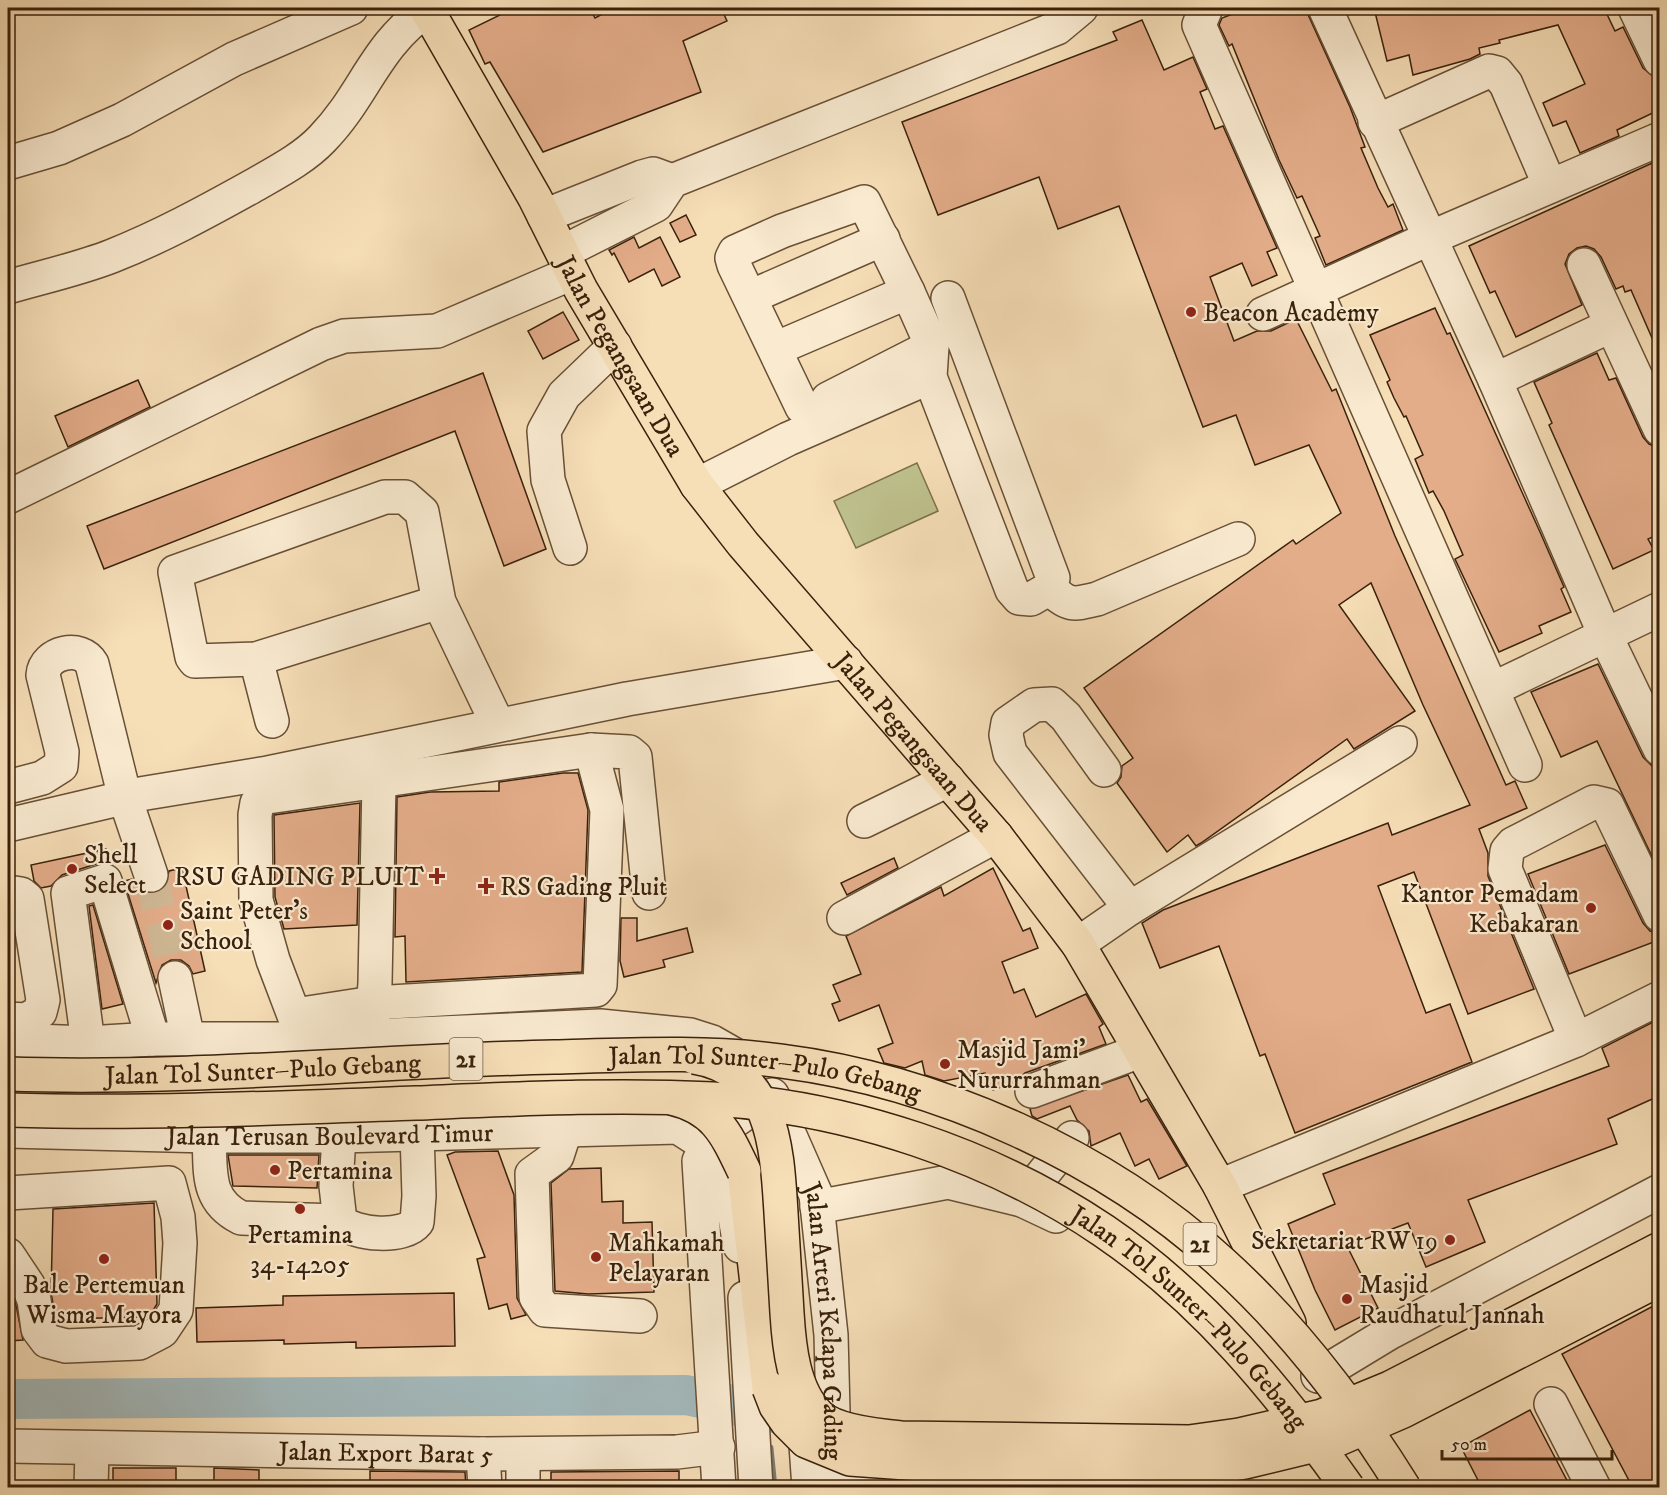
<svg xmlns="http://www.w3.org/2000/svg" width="1667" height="1495" font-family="'IM FELL DW Pica',serif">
	<rect width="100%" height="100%" fill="#f6deb7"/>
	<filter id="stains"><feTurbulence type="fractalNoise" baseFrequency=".00333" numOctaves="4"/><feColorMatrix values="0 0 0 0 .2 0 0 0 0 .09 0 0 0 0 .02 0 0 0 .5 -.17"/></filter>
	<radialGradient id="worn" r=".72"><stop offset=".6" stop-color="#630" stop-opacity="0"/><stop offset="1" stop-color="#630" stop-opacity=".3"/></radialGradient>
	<!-- green -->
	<polygon fill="#bec18d" stroke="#7c714c" stroke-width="1.5" points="917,463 938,511 856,548 834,501"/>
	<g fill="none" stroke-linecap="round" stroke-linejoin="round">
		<!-- stream -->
		<polyline stroke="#797c75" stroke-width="7" points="770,1448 774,1488"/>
		<!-- river -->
		<polyline stroke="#a3b9bb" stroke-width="40" points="8,1399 686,1395 766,1412 788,1414"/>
	</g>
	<!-- building -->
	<g fill="#e4ad8a" stroke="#39210b" stroke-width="1.5">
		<polygon points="496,8 590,8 595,18 614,8 721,8 727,21 683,41 701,92 543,152 490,62 485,64 469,30 500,15"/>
		<polygon points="1248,8 1305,8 1350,107 1365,147 1361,148 1378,188 1388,207 1393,204 1403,230 1326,265 1315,238 1320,236 1302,196 1297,198 1279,160 1232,44 1229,46 1219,25 1222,18"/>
		<polygon points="1374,8 1604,8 1615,31 1623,27 1643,68 1655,78 1659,87 1659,110 1617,130 1619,136 1580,153 1566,121 1553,126 1543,103 1585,84 1558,25 1499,40 1500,43 1479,48 1480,54 1470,59 1413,75 1409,55 1387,61"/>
		<polygon points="1142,20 1164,70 1193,57 1207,89 1200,92 1215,129 1223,126 1277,248 1267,252 1277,275 1252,286 1242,263 1210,277 1234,341 1257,331 1271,331 1296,319 1332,391 1336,389 1395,536 1506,785 1515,781 1527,808 1479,829 1488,853 1488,876 1534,989 1468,1014 1414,872 1378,886 1426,1013 1450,1004 1472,1062 1295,1133 1265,1054 1260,1056 1219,946 1160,968 1142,923 1163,910 1388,823 1392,835 1470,805 1423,705 1371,583 1339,605 1415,711 1354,749 1347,739 1201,843 1196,846 1188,835 1167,852 1117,783 1121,777 1122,766 1133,758 1084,688 1293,540 1296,544 1341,513 1309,445 1255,465 1236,415 1203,427 1119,206 1058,229 1039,177 938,215 902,122 1117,40 1113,32"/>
		<polygon points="1659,160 1659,354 1631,290 1625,292 1623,286 1616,289 1601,257 1594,249 1586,246 1577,248 1569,254 1565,264 1582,305 1516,337 1495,291 1490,293 1469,246"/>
		<polygon points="686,215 696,235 680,242 670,223"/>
		<polygon points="634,237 639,248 660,237 680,277 662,286 654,269 629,282 614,253 612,255 609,250"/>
		<polygon points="1435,308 1447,334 1450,333 1540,532 1564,587 1561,589 1571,612 1539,626 1542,633 1499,652 1455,559 1463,555 1444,511 1433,491 1429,493 1415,459 1423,455 1406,416 1404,417 1394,398 1387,382 1390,380 1370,335"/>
		<polygon points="563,312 579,340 543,359 528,331"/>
		<polygon points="1597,353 1609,380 1616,378 1643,437 1649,444 1657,447 1659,452 1659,534 1648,539 1654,550 1613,569 1549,425 1552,423 1534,382"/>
		<polygon points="483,373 546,549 504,566 455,431 104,569 87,526"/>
		<polygon points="138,380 150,407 68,447 55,416"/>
		<polygon points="1598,664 1643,757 1652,766 1659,782 1659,871 1597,741 1561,757 1531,692"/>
		<polygon points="563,773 578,773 588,810 582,972 406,982 405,936 395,937 397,797 430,792 499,791 499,782"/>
		<polygon points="360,803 357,925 284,929 275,897 274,815"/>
		<polygon points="1605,845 1643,923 1650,931 1659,934 1659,940 1569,974 1528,874"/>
		<polygon points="106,849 109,863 99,863 62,875 51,886 41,888 34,881 31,865"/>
		<polygon points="894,858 898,868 847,895 841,883"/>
		<polygon points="182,868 205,971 193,974 189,966 181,960 171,960 162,965 156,983 124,881 132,879 139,889 148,893 156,893 165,887 169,871"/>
		<polygon points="993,868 1023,931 1030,928 1038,948 1002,962 1014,993 1024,989 1036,1017 1086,994 1103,1024 1099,1027 1106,1044 1025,1073 1017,1081 993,1090 985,1073 944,1081 925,1075 922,1061 905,1068 884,1063 878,1049 893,1043 879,1005 839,1021 832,1004 840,1001 833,985 861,974 846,936 941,887 944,896"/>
		<polygon points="93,905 123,1004 102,1009 89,906"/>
		<polygon points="621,918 637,918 637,941 687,928 693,952 663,960 665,967 624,977 620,961"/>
		<polygon points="1659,1019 1659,1096 1608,1119 1617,1144 1468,1200 1485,1242 1426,1267 1408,1223 1347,1246 1378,1308 1335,1330 1315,1290 1288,1224 1335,1204 1323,1174 1609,1066 1602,1048"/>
		<polygon points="1128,1075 1141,1102 1147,1099 1187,1166 1159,1179 1149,1159 1135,1166 1120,1133 1091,1146 1089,1131 1077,1120 1070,1106 1037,1119 1032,1116 1030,1109"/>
		<polygon points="498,1151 514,1195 517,1298 526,1315 511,1319 507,1304 489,1309 477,1259 485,1257 447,1155 455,1152"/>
		<polygon points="228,1155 319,1155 317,1188 233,1186"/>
		<polygon points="601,1168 602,1202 623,1201 623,1223 652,1222 654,1292 588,1294 555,1291 551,1183 569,1169"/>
		<polygon points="154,1203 157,1304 149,1317 56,1319 51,1293 53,1209"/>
		<polygon points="454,1293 455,1346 356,1348 356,1342 284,1344 284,1340 197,1342 196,1308 283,1305 283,1296"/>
		<polygon points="8,1294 11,1294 16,1305 23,1340 8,1341"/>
		<polygon points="1659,1303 1659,1488 1633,1488 1562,1354"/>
		<polygon points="1530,1410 1571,1488 1482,1488 1461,1447"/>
		<rect x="113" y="1468" width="63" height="20"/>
		<polygon points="214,1468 259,1470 259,1488 214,1488"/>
		<polygon points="370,1471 465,1472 466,1488 370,1488"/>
		<polygon points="679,1471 679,1488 551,1488 551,1472"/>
	</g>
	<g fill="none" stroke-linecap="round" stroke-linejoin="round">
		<!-- minor-tunnel -->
		<polyline stroke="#d0b895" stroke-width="33" stroke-dasharray="33 16" stroke-linecap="butt" points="151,875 175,978"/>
		<!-- minor casing -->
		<g stroke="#685036" stroke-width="36">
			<g id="minor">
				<polyline points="1206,8 1199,25 1525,765"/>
				<polyline points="1325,8 1495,380 1606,637 1660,749"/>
				<polyline points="1635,8 1660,60"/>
				<polyline points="1375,122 1489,71 1497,73 1506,84 1550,186"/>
				<polyline points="8,163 59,148 122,120 234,59 351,8"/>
				<polyline points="544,216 642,177 653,174 672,181"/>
				<polyline points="563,252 656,205 672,181 1057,28 1081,8"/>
				<polyline points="1584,265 1660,429"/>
				<path d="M8,287c34,-10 71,-18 104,-31 48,-19 94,-44 139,-69 24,-14 52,-28 71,-48 43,-44 52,-93 106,-130"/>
				<polyline points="750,297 883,239"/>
				<polyline points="1263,314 1430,238 1660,139"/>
				<polyline points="775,349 908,292 932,346 930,377 1012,590 1019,598 1031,599 1050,588 1053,578 948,298"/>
				<polyline points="1495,380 1610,326"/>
				<polyline points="828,399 932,346"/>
				<polyline points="802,407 734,265 732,258 735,252 782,231 864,202 908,292"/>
				<polyline points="697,485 788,439 930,377"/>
				<polyline points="8,497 321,344 344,336 437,331 572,273"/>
				<polyline points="570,548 548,480 544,431 564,395 615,346"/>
				<path d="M1050,588c18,18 22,17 47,11l141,-60"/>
				<polyline points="439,602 256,659 195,661 192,657 175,572 385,497 405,497 422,512 439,602 498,725"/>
				<polyline points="256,659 272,721"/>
				<polyline points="1493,689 1660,609"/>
				<polyline points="591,750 629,752 635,757 649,893"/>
				<polyline points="1104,770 1066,717 1052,704 1034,705 1008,723 1006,735 1010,753 1130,908"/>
				<path d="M8,787l34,-9 19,-12 1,-14 -19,-77c2,-23 38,-31 49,-11l33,134 26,77"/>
				<polyline points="864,821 948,780"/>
				<polyline points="8,825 140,794 268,773 627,699 846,662"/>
				<polyline points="8,892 21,894 27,899 43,1000 40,1012 26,1020 8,1019"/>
				<polyline points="844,918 996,836"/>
				<polyline points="1078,944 1130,908 1400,743"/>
				<polyline points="175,978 188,1039"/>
				<polyline points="295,1015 373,1003 596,990 600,985 607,810 591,750 261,798 257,803 255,815 256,900 273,960 303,1039"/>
				<polyline points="372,1024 375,983 379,782"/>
				<polyline points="8,1040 88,1043 153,1039 303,1039 600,1026 690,1035 712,1042 740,1058"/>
				<polyline points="1576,1040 1505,869 1507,851 1513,844 1594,802 1607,805 1660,915"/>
				<polyline points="88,1043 68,893 105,881 153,1039"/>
				<polyline points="1032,1091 1140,1051"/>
				<path id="s1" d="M772,1095l44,100 15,140 4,153"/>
				<polyline points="566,1128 557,1156 532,1174 536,1297 545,1310 640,1316"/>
				<path id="s2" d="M8,1131l201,5h130l339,-9 28,18 28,66 6,35"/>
				<path d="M209,1136c2,35 -4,64 32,82l99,3"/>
				<path d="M339,1136l-3,50 4,35c15,14 64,18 77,1l2,-26 -2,-63"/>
				<polyline points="1220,1186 1576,1040 1660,998"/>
				<polyline points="8,1193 169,1183 178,1217 180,1243 176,1310 162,1331 139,1343 66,1346 47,1341 38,1329 34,1300 28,1285 8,1255"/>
				<polyline points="1022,1200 1072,1138"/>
				<polyline points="817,1207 948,1182 1022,1200 1056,1216"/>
				<polyline points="745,1298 756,1488"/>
				<polyline points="1318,1376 1389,1333 1660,1191"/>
				<polyline points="1551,1404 1594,1488"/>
				<polyline points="804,1416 809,1488"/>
				<path id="s3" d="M8,1446l475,8 194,-2 41,-5"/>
				<polyline points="483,1454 485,1488"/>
				<polyline points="523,1454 523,1488"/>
				<polyline points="835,1485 1082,1487"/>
				<polyline points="91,1488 92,1450"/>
				<path d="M719,1488l-20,-327c13,-29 47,-49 74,-64"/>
			</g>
		</g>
		<!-- major casing -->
		<g stroke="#39210b" stroke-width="36">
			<g id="major">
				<path id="s4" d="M426,8l109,190 46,92 116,195 46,59 253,292 82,108 142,242 69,137"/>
				<polyline points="744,1171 769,1388"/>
			</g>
		</g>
		<!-- minor -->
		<use href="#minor" stroke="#f9ead0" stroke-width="33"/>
		<!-- major -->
		<use href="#major" stroke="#f6deb7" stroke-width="33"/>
		<!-- major-bridge casing -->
		<g stroke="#39210b" stroke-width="36" stroke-linecap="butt">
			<g id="major-bridge">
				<path d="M694,1057c80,13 83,91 87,156 2,33 4,67 6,100 2,33 6,78 32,103 17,16 60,20 82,22l288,4 50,-7 83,-19 68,-28 270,-139"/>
				<path d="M671,1098c44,10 55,35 73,73"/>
				<polyline points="769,1388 776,1406 787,1422 806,1441 850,1459 991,1469 1146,1473 1193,1471 1245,1462 1336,1440 1403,1411 1660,1279"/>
			</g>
		</g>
		<!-- highway-bridge casing -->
		<g stroke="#39210b" stroke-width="36" stroke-linecap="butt">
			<g id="highway-bridge">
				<path id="s5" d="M8,1074c182,6 364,-13 546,-17 75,-2 152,-6 227,4 156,20 325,95 441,202 72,65 131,143 182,225"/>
				<path id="s6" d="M8,1110c136,4 272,-2 408,-7 99,-4 198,-9 297,-4 135,8 279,56 391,132 100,68 174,159 244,257"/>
			</g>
		</g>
		<!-- major-bridge -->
		<use href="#major-bridge" stroke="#f6deb7" stroke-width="33"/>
		<!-- highway-bridge -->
		<use href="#highway-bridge" stroke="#f6deb7" stroke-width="33"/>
	</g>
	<!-- markers -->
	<g fill="#8f2418" stroke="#f9ead0" stroke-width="2">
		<circle cx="1191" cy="312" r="6"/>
		<circle cx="72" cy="869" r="6"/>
		<path d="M434 867h6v6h6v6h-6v6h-6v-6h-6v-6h6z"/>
		<path d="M483 877h6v6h6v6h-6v6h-6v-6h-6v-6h6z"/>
		<circle cx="1591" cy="908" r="6"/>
		<circle cx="168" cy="925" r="6"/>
		<circle cx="945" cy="1064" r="6"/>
		<circle cx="275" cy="1170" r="6"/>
		<circle cx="300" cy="1209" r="6"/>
		<circle cx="1450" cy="1240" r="6"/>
		<circle cx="596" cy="1257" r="6"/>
		<circle cx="104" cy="1259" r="6"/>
		<circle cx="1347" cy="1299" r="6"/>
	</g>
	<g text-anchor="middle" stroke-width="4.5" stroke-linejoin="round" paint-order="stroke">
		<!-- shield labels -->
		<g fill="#f9ead0" stroke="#735d46" stroke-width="1.5">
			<rect x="449.5" y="1038" width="33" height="42" rx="4.5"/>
			<rect x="1183.5" y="1223" width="33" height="42" rx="4.5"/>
		</g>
		<g font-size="24" font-weight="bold" fill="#39210b">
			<text x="466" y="1067">21</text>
			<text x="1200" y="1252">21</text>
		</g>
		<!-- poi labels -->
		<g font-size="26" fill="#39210b" stroke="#f9ead0" text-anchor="start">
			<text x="1203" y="321">Beacon Academy</text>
			<text x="84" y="863">Shell<tspan x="84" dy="30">Select</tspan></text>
			<text x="424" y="885" text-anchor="end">RSU GADING PLUIT</text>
			<text x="500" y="895">RS Gading Pluit</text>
			<text x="1579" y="902" text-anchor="end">Kantor Pemadam<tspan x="1579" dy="30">Kebakaran</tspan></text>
			<text x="180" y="919">Saint Peter's<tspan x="180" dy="30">School</tspan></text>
			<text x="957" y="1058">Masjid Jami'<tspan x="957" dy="30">Nururrahman</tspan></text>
			<text x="287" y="1179">Pertamina</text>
			<text x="300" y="1243" text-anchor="middle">Pertamina<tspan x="300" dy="30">34-14205</tspan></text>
			<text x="1438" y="1249" text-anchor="end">Sekretariat RW 19</text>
			<text x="608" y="1251">Mahkamah<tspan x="608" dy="30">Pelayaran</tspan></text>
			<text x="104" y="1293" text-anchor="middle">Bale Pertemuan<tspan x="104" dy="30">Wisma Mayora</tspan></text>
			<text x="1359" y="1293">Masjid<tspan x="1359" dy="30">Raudhatul Jannah</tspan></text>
		</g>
		<!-- street labels -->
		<g font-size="26" fill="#39210b" stroke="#f9ead0">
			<text dy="9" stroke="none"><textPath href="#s4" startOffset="399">Jalan Pegangsaan Dua</textPath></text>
			<text dy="9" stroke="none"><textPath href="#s4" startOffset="885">Jalan Pegangsaan Dua</textPath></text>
			<text dy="9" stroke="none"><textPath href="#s5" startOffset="255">Jalan Tol Sunter–Pulo Gebang</textPath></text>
			<text dy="9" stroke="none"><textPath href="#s5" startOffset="759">Jalan Tol Sunter–Pulo Gebang</textPath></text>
			<text dy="9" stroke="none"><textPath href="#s2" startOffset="322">Jalan Terusan Boulevard Timur</textPath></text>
			<text dy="9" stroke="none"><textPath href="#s6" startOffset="1244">Jalan Tol Sunter–Pulo Gebang</textPath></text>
			<text dy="9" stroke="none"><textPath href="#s1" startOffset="236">Jalan Arteri Kelapa Gading</textPath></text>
			<text dy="9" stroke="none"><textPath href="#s3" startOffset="378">Jalan Export Barat 5</textPath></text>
		</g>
	</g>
	<!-- margin -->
	<rect width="1667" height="1495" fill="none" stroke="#f6deb7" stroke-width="30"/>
	<rect x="9" y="9" width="1649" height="1477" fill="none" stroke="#39210b" stroke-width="3"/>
	<rect x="15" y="15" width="1637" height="1465" fill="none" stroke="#39210b" stroke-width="1.5"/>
	<!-- scale -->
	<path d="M1442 1450v9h170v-9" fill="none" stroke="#39210b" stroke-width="3"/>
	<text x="1451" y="1450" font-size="18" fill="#39210b" stroke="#f9ead0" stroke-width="4.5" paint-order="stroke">50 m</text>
	<rect width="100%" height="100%" filter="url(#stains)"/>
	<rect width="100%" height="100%" fill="url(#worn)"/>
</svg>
